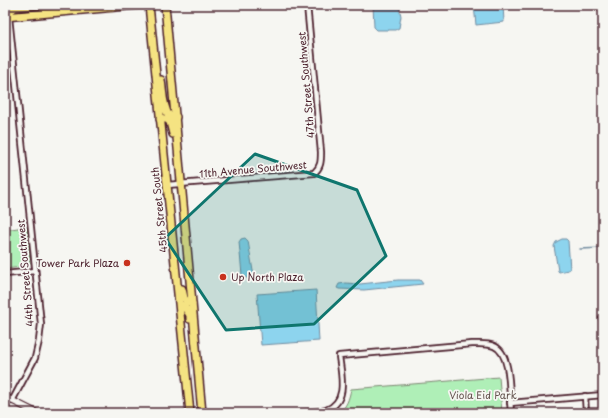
<svg xmlns="http://www.w3.org/2000/svg" width="608" height="418" font-family="'Playpen Sans',sans-serif">
	<rect width="100%" height="100%" fill="#f6f6f2"/>
	<filter id="ink" filterUnits="userSpaceOnUse"><feTurbulence type="fractalNoise" baseFrequency=".025" numOctaves="2"/><feDisplacementMap in="SourceGraphic" scale="8" xChannelSelector="R" yChannelSelector="G"/><feConvolveMatrix kernelMatrix="1 2 1 2 8 2 1 2 1" color-interpolation-filters="sRGB"/></filter>
	<g filter="url(#ink)">
		<!-- green -->
		<g fill="#afefb7" stroke="#7c8771">
			<polygon points="24,227 27,228 30,263 29,266 5,269 5,230"/>
			<path d="M499,377l3,36h-163c8,-7 10,-14 12,-24z"/>
		</g>
		<!-- water -->
		<g fill="#8dd4ee" stroke="#728ca0">
			<polygon points="373,5 397,5 399,7 401,16 399,28 395,30 377,30 374,27"/>
			<polygon points="474,5 503,5 504,22 476,25"/>
			<polygon points="245,238 248,241 253,271 258,277 257,277 246,278 242,275 239,242 241,239"/>
			<polygon points="562,239 566,239 568,241 570,269 568,270 559,272 558,271 554,246 556,242"/>
			<polygon points="398,280 420,280 423,284 364,290 339,289 337,288 339,284 346,283 360,284"/>
			<polygon points="316,290 319,341 261,345 257,294"/>
		</g>
		<g fill="none" stroke-linecap="round" stroke-linejoin="round">
			<!-- stream -->
			<polyline stroke="#728ca0" stroke-width="1.5" points="580,249 603,248"/>
			<!-- minor casing -->
			<g stroke="#4a1f2b" stroke-width="8">
				<g id="minor">
					<polyline points="9,17 41,324 39,341 35,358 12,401"/>
					<path d="M167,185l147,-12c7,-6 7,-12 7,-21l-14,-147"/>
					<polyline points="5,274 35,271"/>
					<polyline points="602,318 603,318"/>
					<polyline points="585,396 586,413"/>
					<polyline points="510,403 603,395"/>
					<path d="M301,413c8,-1 18,-1 25,-3 23,-8 15,-36 13,-54l133,-12c7,0 15,-1 22,2 18,7 15,50 17,67"/>
				</g>
			</g>
			<!-- tertiary casing -->
			<g stroke="#4a1f2b" stroke-width="8">
				<polyline id="tertiary" points="5,397 37,413"/>
			</g>
			<!-- primary casing -->
			<g stroke="#4a1f2b" stroke-width="10">
				<g id="primary">
					<polyline points="149,5 190,413"/>
					<polyline points="165,5 202,413"/>
					<polyline points="5,8 7,5"/>
					<polyline points="5,17 138,5"/>
					<polyline points="9,17 9,12 15,7 41,5"/>
					<path d="M161,80c2,12 1,25 8,36l7,1"/>
					<polyline points="160,119 167,119 170,122 173,134"/>
					<polyline points="182,289 184,298 187,302 192,304"/>
					<polyline points="180,305 184,306 190,315 190,319"/>
				</g>
			</g>
			<!-- minor -->
			<use href="#minor" stroke="#f6f6f2" stroke-width="4.5"/>
			<!-- tertiary -->
			<use href="#tertiary" stroke="#f6f6f2" stroke-width="5.5"/>
			<!-- primary -->
			<use href="#primary" stroke="#f5e382" stroke-width="7"/>
		</g>
	</g>
	<!-- marked area -->
	<path fill="#0f766e" fill-opacity="0.2" stroke="#0f766e" stroke-width="3" stroke-linejoin="round" d="M255,154l102,36 29,66 -72,68 -88,6 -61,-92z"/>
	<!-- markers -->
	<g fill="#c8321e" stroke="#f6f6f2" stroke-width="1.5">
		<circle cx="127" cy="263" r="4"/>
		<circle cx="223" cy="277" r="4"/>
	</g>
	<g text-anchor="middle" stroke-width="3.5" stroke-linejoin="round" paint-order="stroke">
		<!-- street labels -->
		<g font-size="10" fill="#4a1f2b" stroke="#f6f6f2">
			<text transform="translate(306 85) rotate(-95)" y="4">47th Street Southwest</text>
			<text transform="translate(253 169) rotate(-5)" y="4">11th Avenue Southwest</text>
			<text transform="translate(159 210) rotate(-96)" y="4">45th Street South</text>
			<text transform="translate(25 273) rotate(-95)" y="4">44th Street Southwest</text>
		</g>
		<!-- poi labels -->
		<g font-size="10" fill="#4a1f2b" stroke="#f6f6f2" text-anchor="end">
			<text x="119" y="267">Tower Park Plaza</text>
			<text x="231" y="281" text-anchor="start">Up North Plaza</text>
		</g>
		<!-- park labels -->
		<g font-size="10" fill="#63534e" stroke="#f6f6f2">
			<text x="483" y="399">Viola Eid Park</text>
		</g>
	</g>
	<!-- margin -->
	<rect width="608" height="418" fill="none" stroke="#f6f6f2" stroke-width="20"/>
	<rect x="10" y="10" width="588" height="398" fill="none" stroke="#4a1f2b" stroke-width="1.5" filter="url(#ink)"/>
</svg>
